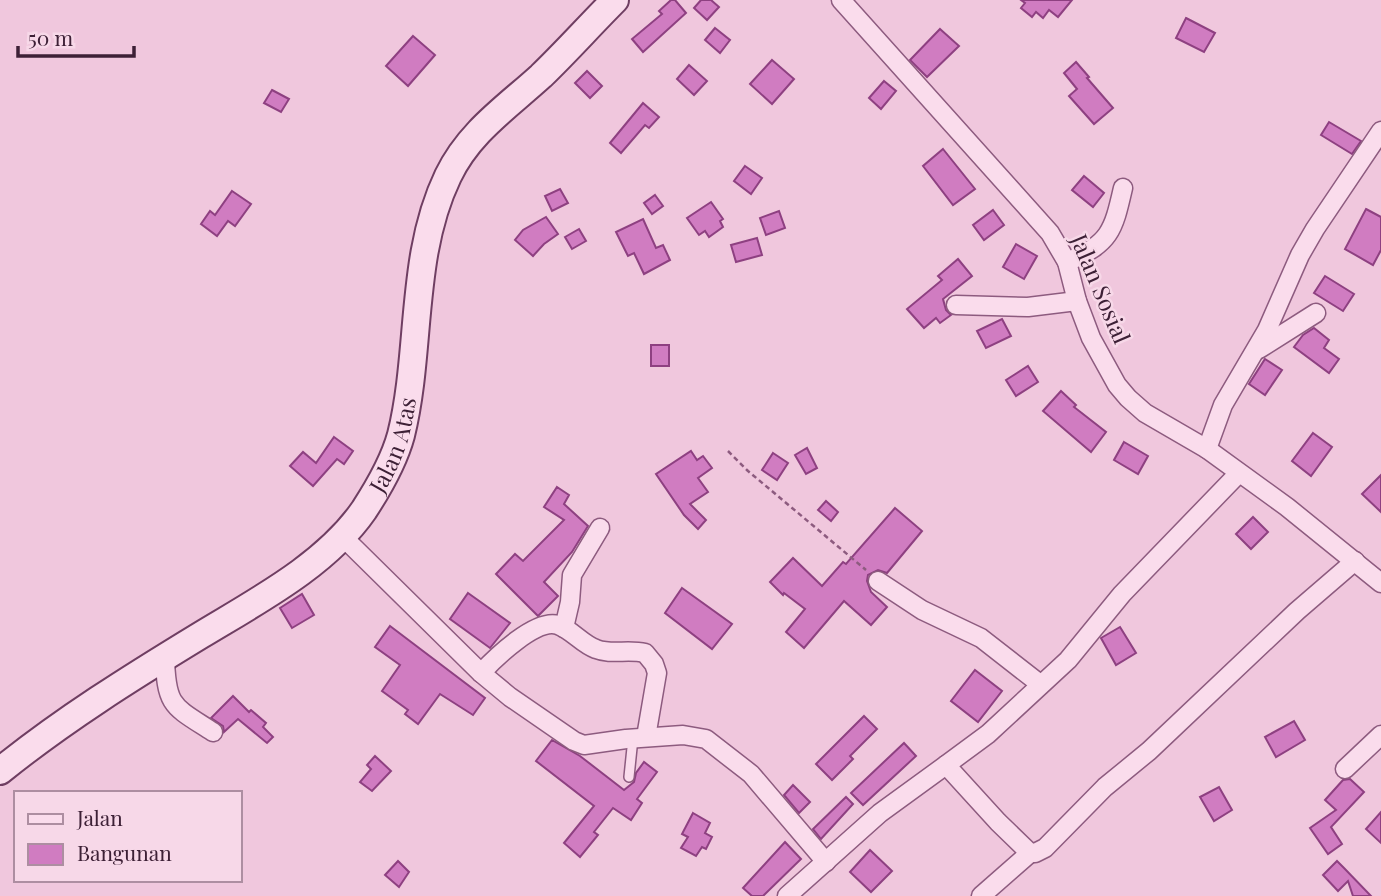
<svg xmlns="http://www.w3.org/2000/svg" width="1381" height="896" font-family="'Playfair Display',serif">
	<rect width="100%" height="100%" fill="#f0c7dd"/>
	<!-- building -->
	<g fill="#d07cc1" stroke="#8e4081" stroke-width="2">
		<polygon points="671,0 675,0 686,13 643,52 632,39 662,14 659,11"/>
		<polygon points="701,0 711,0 719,7 707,20 694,8"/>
		<polygon points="1021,0 1072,0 1058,17 1049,10 1043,18 1036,12 1032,17 1021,8 1025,3"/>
		<polygon points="1186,18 1215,33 1204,52 1176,38"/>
		<polygon points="715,28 730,40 720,53 705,40"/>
		<polygon points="940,29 959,46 927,77 910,60"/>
		<polygon points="413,36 435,55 408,86 386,66"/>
		<polygon points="772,60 794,79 772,104 750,84"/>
		<polygon points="1076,62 1089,77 1087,78 1113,108 1094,124 1069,96 1077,89 1064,73"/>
		<polygon points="689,65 707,81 694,95 677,79"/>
		<polygon points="587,71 602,86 590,98 575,83"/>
		<polygon points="884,81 896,91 881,109 869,98"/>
		<polygon points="272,90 289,99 281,112 264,103"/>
		<polygon points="643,103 659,117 649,128 645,125 621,153 610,143"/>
		<polygon points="1329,122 1361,141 1352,154 1321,135"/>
		<polygon points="943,149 975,189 953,205 923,166"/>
		<polygon points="745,166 762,178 751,194 734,181"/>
		<polygon points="1084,176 1104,193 1093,207 1072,190"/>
		<polygon points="560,189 568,203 552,211 545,196"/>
		<polygon points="232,191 251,204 235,226 228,221 217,236 201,224 210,211 215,215"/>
		<polygon points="655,195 663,206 652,214 644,203"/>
		<polygon points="711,202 723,219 720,221 723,227 709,237 705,231 699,235 687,218"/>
		<polygon points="1366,209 1381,217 1381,250 1373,265 1345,249"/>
		<polygon points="993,210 1004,225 984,240 973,225"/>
		<polygon points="779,211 785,228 766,235 760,218"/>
		<polygon points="546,217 558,234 544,244 533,256 515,240 523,230"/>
		<polygon points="643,219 656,248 663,245 670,260 644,274 634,253 628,256 616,232"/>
		<polygon points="579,229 586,241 572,249 565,237"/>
		<polygon points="757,238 762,255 736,262 731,245"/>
		<polygon points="1016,244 1037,256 1024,279 1003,267"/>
		<polygon points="958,259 972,276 943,299 946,310 951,315 940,323 936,318 924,328 907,309 942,280 938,276"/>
		<polygon points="1325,276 1354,294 1343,311 1314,293"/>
		<polygon points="1002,319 1011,336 986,348 977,331"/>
		<polygon points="1314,328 1329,340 1324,348 1339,359 1329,373 1294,347 1303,335"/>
		<rect x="651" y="345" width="18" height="21"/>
		<polygon points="1265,359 1282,370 1265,395 1249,384"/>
		<polygon points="1028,366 1038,382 1016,396 1006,380"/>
		<polygon points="1061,391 1076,405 1074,407 1106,432 1091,452 1043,411"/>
		<polygon points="1313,433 1332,447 1311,476 1292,461"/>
		<polygon points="334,437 353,451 344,464 337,459 313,486 290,466 303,452 316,463"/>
		<polygon points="1124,442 1148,456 1138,474 1114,460"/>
		<polygon points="807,448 817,468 806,474 795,455"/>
		<polygon points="691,451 697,460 703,456 712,468 698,478 708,492 690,504 706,520 698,529 684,515 656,474"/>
		<polygon points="773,453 788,463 777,480 762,470"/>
		<polygon points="1381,475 1381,512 1362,494"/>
		<polygon points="557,487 569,495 564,504 588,526 572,552 544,582 558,596 538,616 496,574 515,554 523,561 564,520 544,507"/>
		<polygon points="826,501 838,512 831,521 818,510"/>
		<polygon points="895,508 922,531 887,573 878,570 868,575 867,581 871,592 887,607 871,625 844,601 804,648 786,632 805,609 784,593 783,595 770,582 793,558 822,586 843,562 846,564"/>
		<polygon points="1253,517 1268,532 1251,549 1236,534"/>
		<polygon points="682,588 732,624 712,649 665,613"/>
		<polygon points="468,593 510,623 490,648 450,619"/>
		<polygon points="302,594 314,615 292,628 280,608"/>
		<polygon points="390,626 485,698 473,715 440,694 418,724 405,714 408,710 382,691 400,665 375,647"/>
		<polygon points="1120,627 1136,653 1116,665 1101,638"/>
		<polygon points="975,670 1002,691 978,722 951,701"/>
		<polygon points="233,696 249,712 251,710 266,723 263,727 273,737 267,743 238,719 224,732 223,726 211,718"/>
		<polygon points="864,716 877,729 850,756 853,759 832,780 816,764"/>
		<polygon points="1294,721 1305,740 1276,757 1265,737"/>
		<polygon points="552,740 580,756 624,790 634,782 636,773 644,762 657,772 637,799 642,803 631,820 613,808 594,832 598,835 580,857 564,843 594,806 536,761"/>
		<polygon points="904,743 916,756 863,805 851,793"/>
		<polygon points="375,756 391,771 372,791 360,782 371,769 367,765"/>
		<polygon points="1350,779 1364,792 1331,827 1342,844 1328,854 1310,828 1336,810 1325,800 1343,780"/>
		<polygon points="793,785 810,802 799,813 784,795"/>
		<polygon points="1219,787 1232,810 1214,821 1200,797"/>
		<polygon points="846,797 853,804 821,839 813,829"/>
		<polygon points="1381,812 1381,843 1366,829"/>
		<polygon points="693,813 710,823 705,833 712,837 706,849 702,847 696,856 681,848 688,837 682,834"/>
		<polygon points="785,842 801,859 763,896 752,896 743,888"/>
		<polygon points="870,850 892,871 871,892 850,872"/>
		<polygon points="398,861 409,872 399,887 385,875"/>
		<polygon points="1337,861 1344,868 1371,896 1353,896 1348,881 1338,891 1323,875"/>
	</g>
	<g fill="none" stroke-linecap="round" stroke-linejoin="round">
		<!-- lane casing -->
		<g stroke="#8d5b7f" stroke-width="12">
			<polyline id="lane" points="629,777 633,738"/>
		</g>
		<!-- street casing -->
		<g stroke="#8d5b7f" stroke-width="21">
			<g id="street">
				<polyline points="841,0 1050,233 1067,262 1077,301 1091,338 1117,385 1128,398 1145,413 1207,449 1287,507 1381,583"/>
				<path d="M1067,262c43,-19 46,-30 56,-74"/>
				<polyline points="956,305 1028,307 1077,301"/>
				<polyline points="1259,349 1316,313"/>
				<polyline points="1207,449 1223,405 1267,330 1300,255 1315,229 1381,131"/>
				<polyline points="1239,473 1122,594 1068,660 988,734 946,765 998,822 1030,853 1035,853 1045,848 1105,787 1149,751 1297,611 1355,561"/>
				<polyline points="342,536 481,673 510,697 574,741 584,745 626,739 683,735 706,739 751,774 826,862"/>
				<polyline points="878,581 922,610 981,638 1040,684"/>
				<polyline points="564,628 570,602 572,575 600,528"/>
				<path d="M165,657c1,50 8,49 48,75"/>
				<path d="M481,673c14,-15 55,-55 77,-48 14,5 24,19 38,24 15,6 32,0 49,4l9,11 3,9 -11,64"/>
				<polyline points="1345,769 1381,735"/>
				<polyline points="787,896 880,813 946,765"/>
				<polyline points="981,896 1030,853"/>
			</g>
		</g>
		<!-- secondary casing -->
		<g stroke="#6f3e62" stroke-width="30">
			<g id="secondary">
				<path id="s1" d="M0,771c63,-51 132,-94 201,-136 56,-34 125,-70 163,-125 15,-23 30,-49 37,-75 21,-85 8,-178 47,-259 21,-44 59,-69 93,-100 25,-24 49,-51 74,-76"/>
			</g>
		</g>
		<!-- path -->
		<polyline stroke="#8d5b7f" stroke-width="2.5" stroke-dasharray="5 3.5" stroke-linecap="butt" points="728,451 748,471 866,570"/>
		<!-- lane -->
		<use href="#lane" stroke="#fadcec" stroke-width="9"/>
		<!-- street -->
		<use href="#street" stroke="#fadcec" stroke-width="18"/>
		<!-- secondary -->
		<use href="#secondary" stroke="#fadcec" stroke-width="26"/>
	</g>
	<g text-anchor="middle" stroke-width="5" stroke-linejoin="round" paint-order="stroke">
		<!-- street labels -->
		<g font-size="23" fill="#3d2036" stroke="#f7d8e8">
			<text transform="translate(1100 289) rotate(67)" y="8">Jalan Sosial</text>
			<text dy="8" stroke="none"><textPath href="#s1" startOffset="522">Jalan Atas</textPath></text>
		</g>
	</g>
	<!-- legend -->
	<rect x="14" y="791" width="228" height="91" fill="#f7d8e8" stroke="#ad8ea1" stroke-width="2"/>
	<rect x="28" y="814" width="35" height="10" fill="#fadcec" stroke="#ad8ea1" stroke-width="2"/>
	<text x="77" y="826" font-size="21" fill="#3d2036">Jalan</text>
	<rect x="28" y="844" width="35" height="21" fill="#d07cc1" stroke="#ad8ea1" stroke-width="2"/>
	<text x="77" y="861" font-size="21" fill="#3d2036">Bangunan</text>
	<!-- scale -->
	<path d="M18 46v10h116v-10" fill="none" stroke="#3d2036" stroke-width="3.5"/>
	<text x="28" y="46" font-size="21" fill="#3d2036" stroke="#f7d8e8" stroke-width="5" paint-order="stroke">50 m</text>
</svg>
